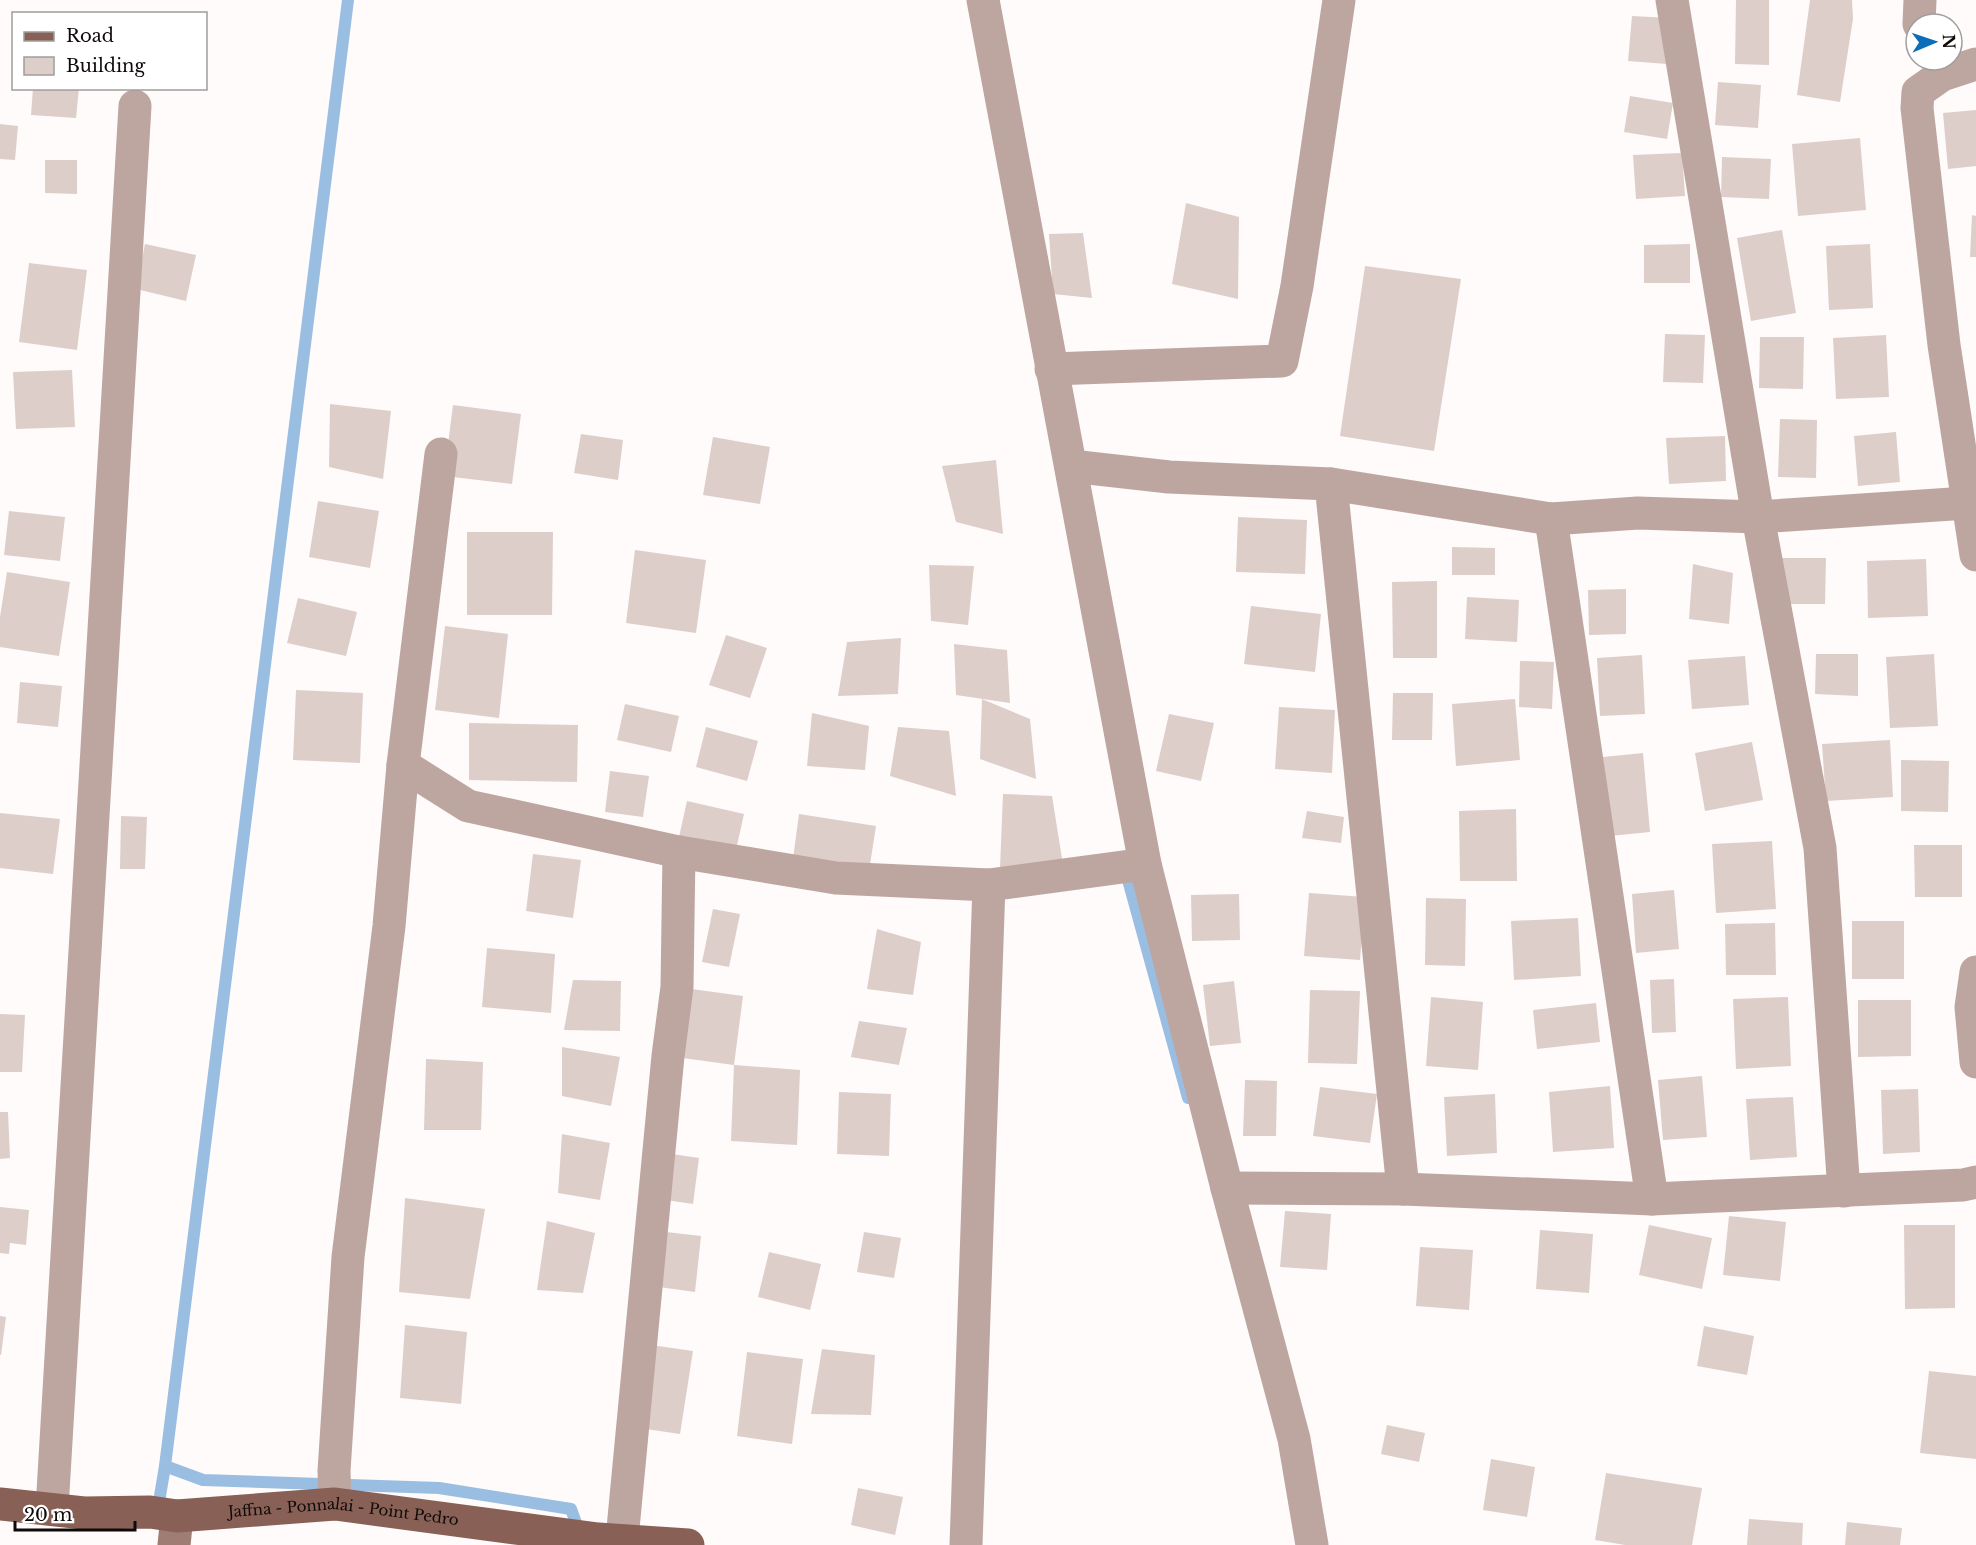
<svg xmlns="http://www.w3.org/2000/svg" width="1976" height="1545" font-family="'Libre Baskerville',serif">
	<rect width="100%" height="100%" fill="#fefbfa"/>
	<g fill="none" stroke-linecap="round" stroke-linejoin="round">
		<!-- stream -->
		<g stroke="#9abde2" stroke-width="12">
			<polyline points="1128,880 1188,1098"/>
			<polyline points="165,1466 203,1480 439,1488 571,1509 580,1534"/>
			<polyline points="158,1508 165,1466 348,0"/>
		</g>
	</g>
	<!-- building -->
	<g fill="#ddceca">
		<polygon points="1736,0 1769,0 1769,65 1735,64"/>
		<polygon points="1810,0 1852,0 1853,19 1840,102 1797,95"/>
		<polygon points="1632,16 1670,18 1667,64 1628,61"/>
		<polygon points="1718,82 1761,85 1758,128 1715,125"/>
		<polygon points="33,88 79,88 76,118 31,115"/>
		<polygon points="1630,96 1673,103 1667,139 1624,132"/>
		<polygon points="1976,110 1976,166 1948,169 1943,113"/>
		<polygon points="0,124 18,126 15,160 0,159"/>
		<polygon points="1860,138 1866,210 1798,216 1792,144"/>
		<polygon points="1682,153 1685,196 1636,199 1633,155"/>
		<polygon points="1722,157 1771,159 1769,199 1721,197"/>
		<polygon points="45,160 77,160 77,194 45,193"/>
		<polygon points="1186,203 1239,217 1238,299 1172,284"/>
		<polygon points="1972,215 1976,216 1976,257 1970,257"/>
		<polygon points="1782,230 1796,313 1751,321 1737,238"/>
		<polygon points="1083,233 1092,298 1053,294 1049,234"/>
		<polygon points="145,244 196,255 186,301 136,289"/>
		<polygon points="1690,244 1690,283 1644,283 1644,245"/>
		<polygon points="1870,244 1873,308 1829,310 1826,246"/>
		<polygon points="29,263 87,270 77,350 19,342"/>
		<polygon points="1365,266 1461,279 1434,451 1340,436"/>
		<polygon points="1665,334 1705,335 1703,383 1663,382"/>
		<polygon points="1886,335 1889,397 1836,399 1833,338"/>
		<polygon points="1760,337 1804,337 1803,389 1759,388"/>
		<polygon points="72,370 75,427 16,429 13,372"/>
		<polygon points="330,404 391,411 383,479 329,467"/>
		<polygon points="453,405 521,414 512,484 444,476"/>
		<polygon points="1780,419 1817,420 1816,478 1778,477"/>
		<polygon points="1896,432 1900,482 1858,486 1854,436"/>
		<polygon points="581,434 623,440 618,480 574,473"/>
		<polygon points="1725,436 1726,481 1669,484 1666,438"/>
		<polygon points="713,437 770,447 760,504 703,495"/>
		<polygon points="996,460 1003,534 956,522 942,466"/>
		<polygon points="318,501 379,511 370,568 309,557"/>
		<polygon points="9,511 65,517 60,561 4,555"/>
		<polygon points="1238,517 1307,520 1305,574 1236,572"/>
		<polygon points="467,532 553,532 552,615 467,615"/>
		<polygon points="1452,547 1495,548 1495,575 1452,575"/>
		<polygon points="635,550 706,560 696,633 626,623"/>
		<polygon points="1782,558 1826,558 1825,604 1781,604"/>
		<polygon points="1926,559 1928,616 1868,618 1867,561"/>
		<polygon points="1693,564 1733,573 1729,624 1689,619"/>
		<polygon points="929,565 974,566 968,625 931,621"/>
		<polygon points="7,572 70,582 59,656 0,647 0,617"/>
		<polygon points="1437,581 1437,658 1393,658 1392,582"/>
		<polygon points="1626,589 1626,634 1589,635 1588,590"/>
		<polygon points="1467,597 1519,600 1517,642 1465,639"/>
		<polygon points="298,598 357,612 346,656 287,643"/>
		<polygon points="1251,606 1321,614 1315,672 1244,664"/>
		<polygon points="445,626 508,634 499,718 435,710"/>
		<polygon points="726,635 767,648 750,698 709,685"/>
		<polygon points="901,638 898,694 838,696 847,642"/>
		<polygon points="954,644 1007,650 1010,703 956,695"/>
		<polygon points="1816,654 1858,654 1858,696 1815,694"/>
		<polygon points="1934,654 1938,726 1890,728 1886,657"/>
		<polygon points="1642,655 1645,714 1600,716 1597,658"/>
		<polygon points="1745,656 1749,705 1692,709 1688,660"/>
		<polygon points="1520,661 1554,662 1552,709 1519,707"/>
		<polygon points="20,682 62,686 58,727 17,723"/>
		<polygon points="296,690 363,693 360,763 293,760"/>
		<polygon points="1393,693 1433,693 1432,740 1392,740"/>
		<polygon points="982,699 1030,719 1036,779 980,759"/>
		<polygon points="1515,699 1520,760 1456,766 1452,704"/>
		<polygon points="625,704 679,716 671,752 617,740"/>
		<polygon points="1279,707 1335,710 1332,773 1275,769"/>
		<polygon points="812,713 869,726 865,770 807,766"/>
		<polygon points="1169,714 1214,723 1201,781 1156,771"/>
		<polygon points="469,723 578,725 577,782 469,780"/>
		<polygon points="706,727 758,741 747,781 696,767"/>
		<polygon points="898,727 949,731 956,796 890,776"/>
		<polygon points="1890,740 1893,797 1826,801 1822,744"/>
		<polygon points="1752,742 1763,800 1705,811 1695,753"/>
		<polygon points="1643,753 1650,832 1610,836 1603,757"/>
		<polygon points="1901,760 1949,761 1948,812 1901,811"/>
		<polygon points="610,771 649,776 643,817 605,812"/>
		<polygon points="1003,794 1052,796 1064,871 1000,868"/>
		<polygon points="687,801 744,814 736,850 679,837"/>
		<polygon points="1516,809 1517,881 1460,881 1459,811"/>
		<polygon points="1307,811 1344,817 1341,843 1302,838"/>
		<polygon points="0,813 60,819 53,874 0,868"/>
		<polygon points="799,814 876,826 869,871 793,859"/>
		<polygon points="121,816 147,817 145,869 120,869"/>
		<polygon points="1772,841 1776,909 1716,913 1712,844"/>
		<polygon points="1914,845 1962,845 1962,897 1915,897"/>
		<polygon points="533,854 581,860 573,918 526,911"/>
		<polygon points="1674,890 1679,949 1636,953 1632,894"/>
		<polygon points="1309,893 1365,897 1360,960 1304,956"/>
		<polygon points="1239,894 1240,940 1192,941 1191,895"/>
		<polygon points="1426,898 1466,899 1465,966 1425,965"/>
		<polygon points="713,909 740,914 729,967 702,962"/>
		<polygon points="1578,918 1581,976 1514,980 1511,921"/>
		<rect x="1852" y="921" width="52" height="58"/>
		<polygon points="1775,923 1776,975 1726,975 1725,924"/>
		<polygon points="877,929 921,942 913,995 867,989"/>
		<polygon points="487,948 555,954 551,1013 482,1007"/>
		<polygon points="1674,979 1676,1032 1652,1033 1650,980"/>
		<polygon points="573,980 621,981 620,1031 564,1030"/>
		<polygon points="1234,981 1241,1043 1210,1046 1203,985"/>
		<polygon points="677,987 743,996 734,1065 800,1070 797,1145 731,1141 734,1065 668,1056"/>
		<polygon points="1310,990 1360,991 1357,1064 1308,1063"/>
		<polygon points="1431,997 1483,1002 1478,1070 1426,1066"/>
		<polygon points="1788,997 1791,1066 1736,1069 1733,999"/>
		<polygon points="1858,1000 1911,1000 1911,1056 1858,1057"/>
		<polygon points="1596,1003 1600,1042 1537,1049 1533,1010"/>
		<polygon points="0,1014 25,1015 22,1072 0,1072"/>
		<polygon points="859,1021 907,1028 899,1065 851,1057"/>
		<polygon points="562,1047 620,1057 611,1106 562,1096"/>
		<polygon points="426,1059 483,1062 481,1130 424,1130"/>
		<polygon points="1702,1076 1707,1137 1663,1140 1658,1080"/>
		<polygon points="1245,1080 1277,1081 1276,1136 1243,1136"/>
		<polygon points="1610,1086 1614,1148 1553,1152 1549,1092"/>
		<polygon points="1320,1087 1377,1094 1370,1143 1313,1136"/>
		<polygon points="1918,1089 1920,1152 1883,1154 1881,1090"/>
		<polygon points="839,1092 891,1094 889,1156 837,1154"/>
		<polygon points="1495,1094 1497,1153 1447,1156 1444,1097"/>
		<polygon points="1793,1097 1797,1157 1750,1160 1746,1099"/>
		<polygon points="0,1112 8,1112 10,1158 0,1159"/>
		<polygon points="562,1134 610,1143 600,1200 558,1193"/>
		<polygon points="665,1153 699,1158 693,1204 659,1199"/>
		<polygon points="405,1198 485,1209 470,1299 399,1292"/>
		<polygon points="0,1207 29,1210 26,1245 10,1243 9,1254 0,1253"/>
		<polygon points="1285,1211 1331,1214 1327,1270 1280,1267"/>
		<polygon points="1729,1216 1786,1222 1780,1281 1723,1275"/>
		<polygon points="547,1221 595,1233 583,1293 537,1290"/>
		<polygon points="1649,1225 1712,1238 1702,1289 1639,1275"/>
		<polygon points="1904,1225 1955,1225 1955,1308 1905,1309"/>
		<polygon points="1540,1230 1593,1234 1589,1293 1536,1289"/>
		<polygon points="666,1232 701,1236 695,1292 659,1287"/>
		<polygon points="864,1232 901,1238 894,1278 857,1272"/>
		<polygon points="1420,1247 1473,1250 1469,1310 1416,1306"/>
		<polygon points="769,1252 821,1264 810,1310 758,1297"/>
		<polygon points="0,1316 6,1317 1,1355 0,1355"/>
		<polygon points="405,1325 467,1332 461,1404 400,1398"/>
		<polygon points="1704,1326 1754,1336 1747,1375 1697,1366"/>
		<polygon points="651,1345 693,1351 680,1434 639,1428"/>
		<polygon points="822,1349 875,1355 871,1415 811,1414"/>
		<polygon points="747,1352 803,1359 792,1444 737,1436"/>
		<polygon points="1929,1371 1976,1376 1976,1459 1920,1453"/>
		<polygon points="1387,1425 1425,1433 1419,1462 1381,1454"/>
		<polygon points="1491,1459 1535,1467 1527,1517 1483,1510"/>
		<polygon points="1606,1473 1702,1488 1692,1545 1625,1545 1595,1540"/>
		<polygon points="858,1488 903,1497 895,1535 851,1525"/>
		<polygon points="1749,1519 1803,1523 1802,1545 1747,1545"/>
		<polygon points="1847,1522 1902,1528 1900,1545 1845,1545"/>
	</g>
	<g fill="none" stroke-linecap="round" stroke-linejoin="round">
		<!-- street -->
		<g stroke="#bea6a0" stroke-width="33">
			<polyline points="983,0 1145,864 1227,1188 1294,1439 1312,1545"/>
			<polyline points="1672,0 1758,517 1820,848 1844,1191"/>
			<polyline points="1919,24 1920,0"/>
			<polyline points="1976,64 1942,75 1918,92 1917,108 1944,345 1976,555"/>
			<polyline points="1051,369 1282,361 1297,286 1339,0"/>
			<polyline points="1071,466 1169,477 1331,484 1551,519 1638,513 1758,517 1967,503"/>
			<polyline points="1331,484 1403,1189"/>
			<polyline points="1551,519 1652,1199"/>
			<polyline points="403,765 468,806 679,852 836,878 989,885 1145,864"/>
			<polyline points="1976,972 1971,1007 1976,1062"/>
			<polyline points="1227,1188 1403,1189 1652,1199 1963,1185 1976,1182"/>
			<polyline points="335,1504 334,1471 348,1257 389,926 403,765 441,454"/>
			<polyline points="52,1509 135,106"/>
			<polyline points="622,1539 668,1056 677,987 679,852"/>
			<polyline points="966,1545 989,885"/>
		</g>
		<!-- secondary -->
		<polyline stroke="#9f7d74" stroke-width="33" points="174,1545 177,1516"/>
		<!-- primary -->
		<path stroke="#886055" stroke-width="33" id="s1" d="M0,1504l84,9 66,-1 27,4 158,-12 263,35 90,6"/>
	</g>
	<g text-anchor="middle" stroke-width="4.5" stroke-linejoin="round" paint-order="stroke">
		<!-- street labels -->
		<g font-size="15" fill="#0f0a09" stroke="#fff">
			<text dy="5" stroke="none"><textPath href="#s1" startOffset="345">Jaffna - Ponnalai - Point Pedro</textPath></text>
		</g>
	</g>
	<!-- legend -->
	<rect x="12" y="12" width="195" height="78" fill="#ffffff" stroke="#9f9d9d" stroke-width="1.5"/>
	<rect x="24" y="32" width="30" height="9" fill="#886055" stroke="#9f9d9d" stroke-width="1.5"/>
	<text x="66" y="42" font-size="18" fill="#0f0a09">Road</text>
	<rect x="24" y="57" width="30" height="18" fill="#ddceca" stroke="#9f9d9d" stroke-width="1.5"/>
	<text x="66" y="72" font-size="18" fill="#0f0a09">Building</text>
	<!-- north arrow -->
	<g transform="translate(1934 42) rotate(88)"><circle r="28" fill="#ffffff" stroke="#9f9d9d" stroke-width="1.5"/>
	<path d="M0-4.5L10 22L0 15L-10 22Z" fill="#0b6eba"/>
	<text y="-9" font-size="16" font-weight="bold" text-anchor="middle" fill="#0f0a09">N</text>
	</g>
	<!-- scale -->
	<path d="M15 1521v9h120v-9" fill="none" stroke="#0f0a09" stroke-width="3"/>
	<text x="24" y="1521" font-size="18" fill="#0f0a09" stroke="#ffffff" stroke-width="4.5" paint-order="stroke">20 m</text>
</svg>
